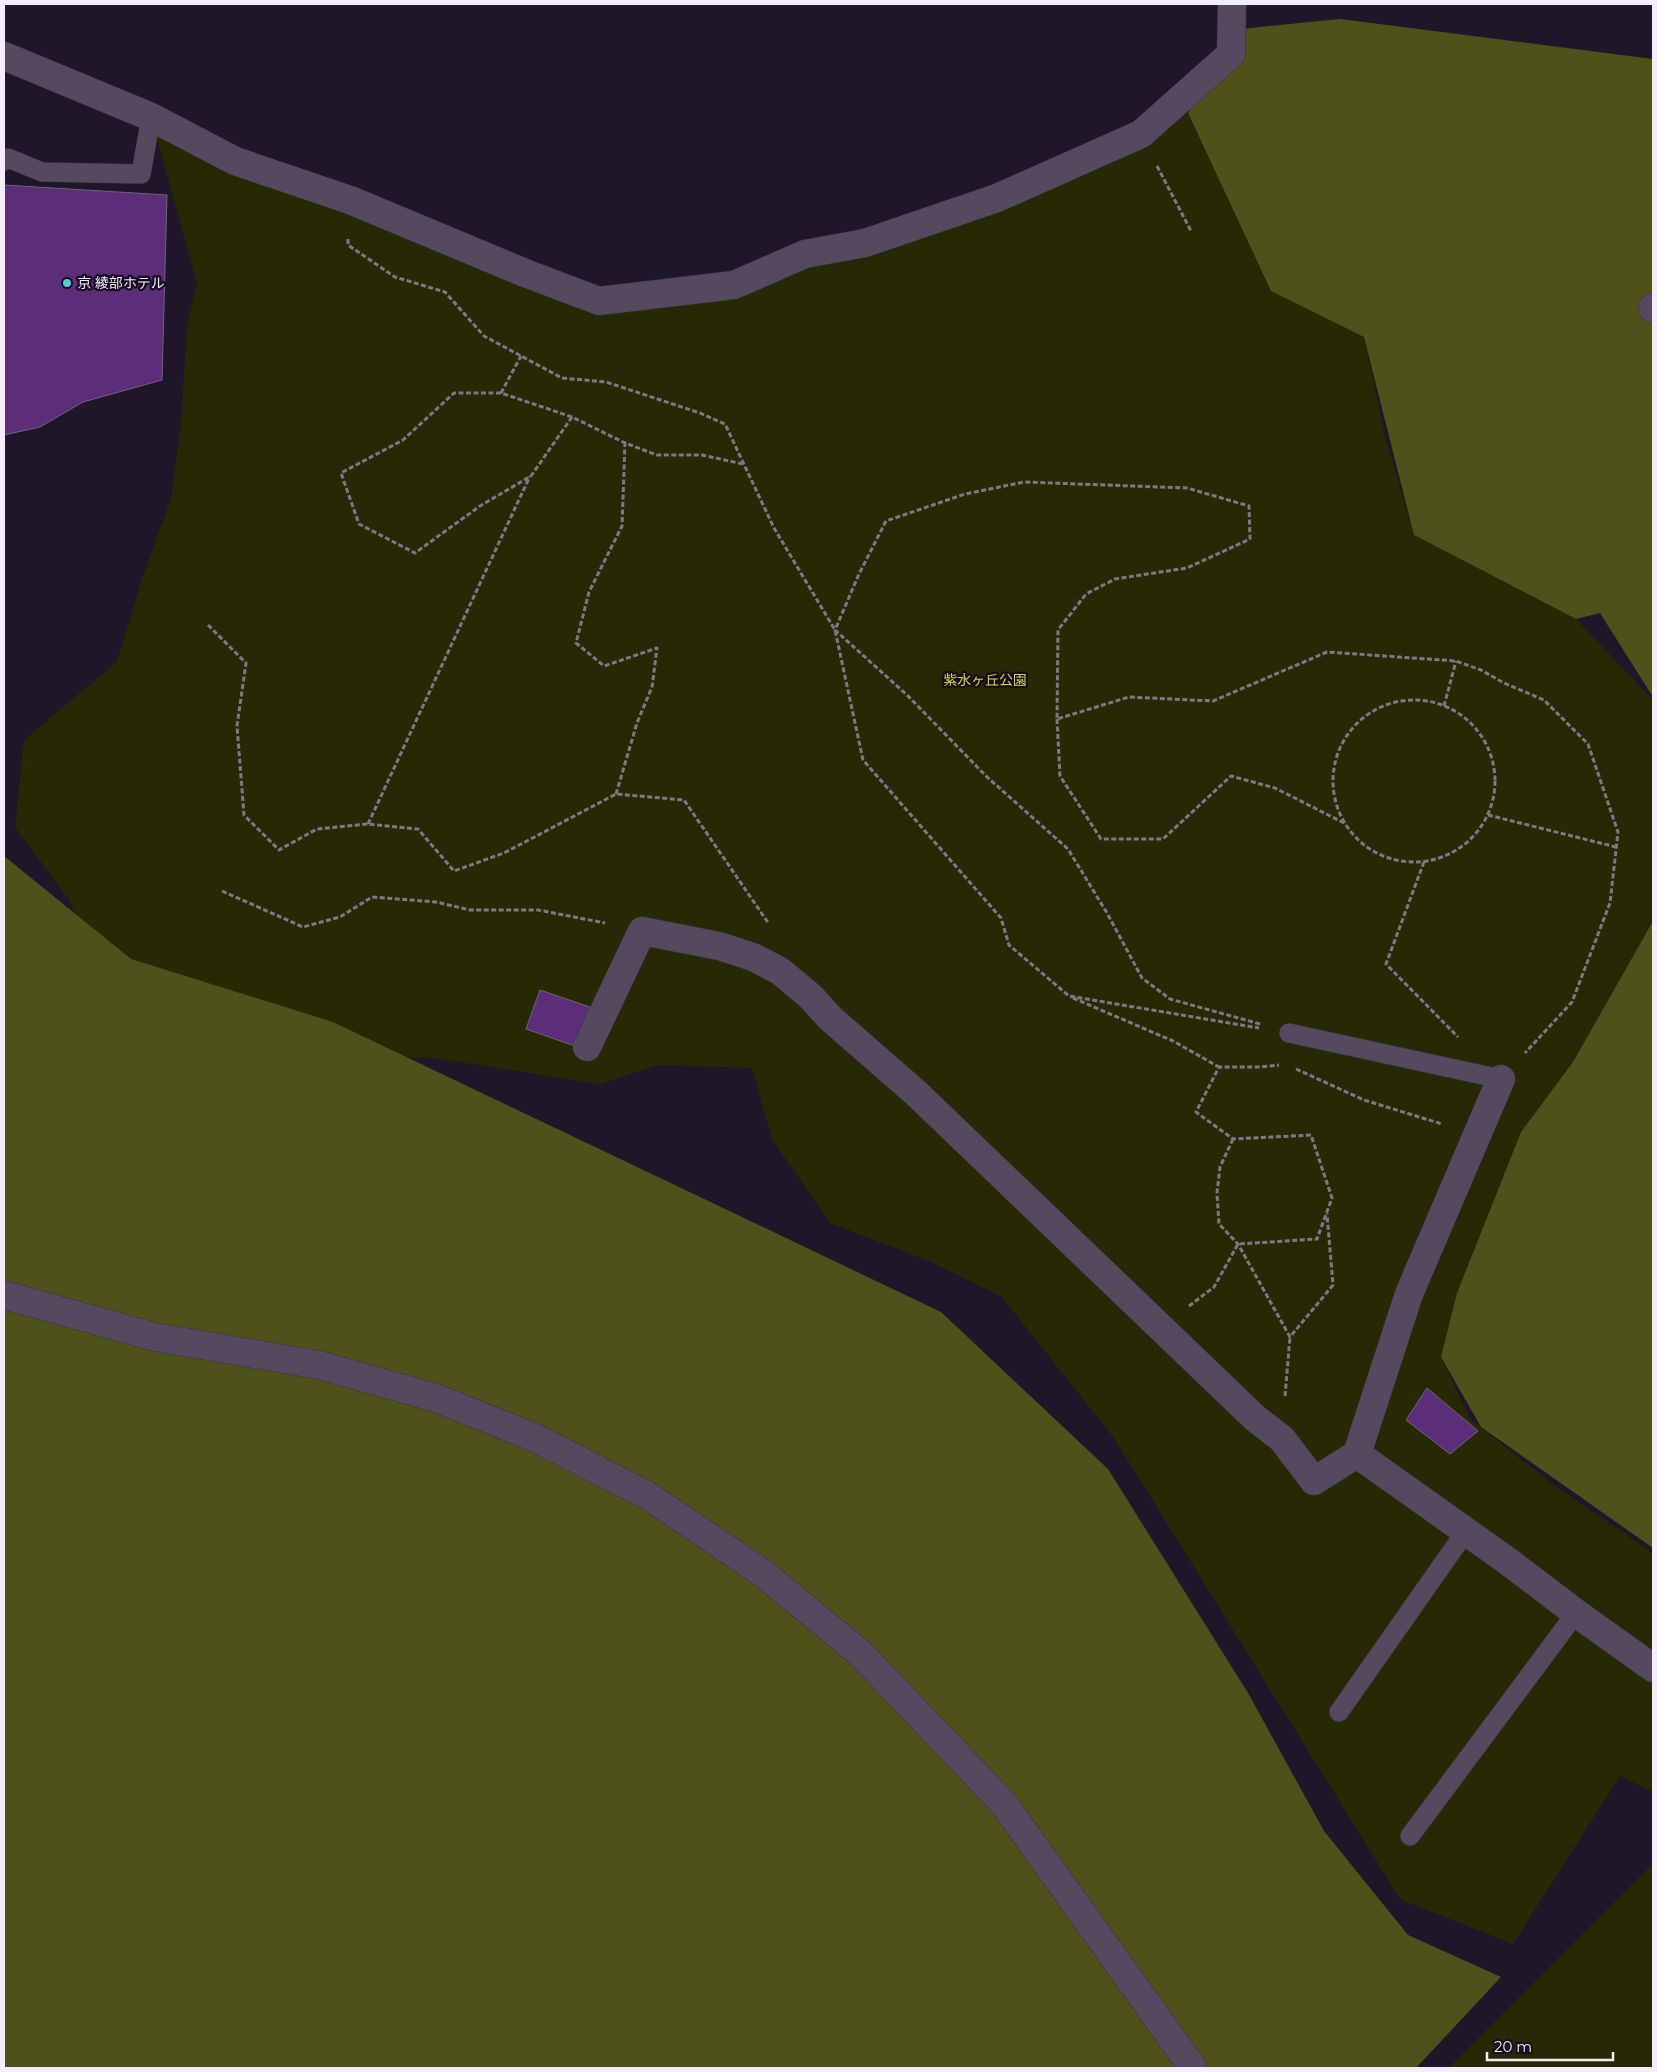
<svg xmlns="http://www.w3.org/2000/svg" width="1657" height="2072" font-family="Montserrat,'Noto Sans JP',sans-serif">
	<rect width="100%" height="100%" fill="#201629"/>
	<!-- green -->
	<g fill="#272904">
		<polygon points="1188,113 1271,291 1364,337 1385,436 1414,535 1576,619 1653,700 1653,921 1573,1062 1521,1132 1457,1293 1441,1357 1470,1419 1551,1483 1653,1553 1653,1792 1620,1776 1513,1944 1400,1899 1114,1438 1002,1297 929,1261 830,1223 772,1139 752,1068 657,1065 599,1084 435,1058 346,1057 96,965 70,901 15,827 24,740 117,662 142,579 171,498 181,424 187,328 197,283 151,117 599,301 734,285 997,198"/>
		<polygon points="1653,1864 1653,2068 1449,2068"/>
	</g>
	<!-- forest -->
	<g fill="#4e521a">
		<polygon points="1340,19 1653,59 1653,697 1600,613 1576,619 1414,535 1364,337 1271,291 1188,113 1241,29"/>
		<polygon points="4,856 131,959 333,1022 941,1312 1108,1469 1248,1693 1324,1831 1408,1935 1501,1977 1416,2068 4,2068"/>
		<polygon points="1653,921 1653,1548 1481,1427 1441,1357 1457,1293 1521,1132 1573,1062"/>
	</g>
	<!-- building -->
	<g fill="#5c2e7a" stroke="#6f637a">
		<polygon points="4,185 167,195 162,380 83,402 40,427 4,435"/>
		<polygon points="540,990 590,1007 575,1046 526,1029"/>
		<polygon points="1427,1388 1478,1431 1450,1454 1406,1420"/>
	</g>
	<g fill="none" stroke-linecap="round" stroke-linejoin="round">
		<!-- service casing -->
		<g stroke="#393240" stroke-width="20">
			<g id="service">
				<polyline points="4,161 8,158 42,172 141,174 151,117"/>
				<polyline points="1289,1033 1501,1079"/>
				<polyline points="1339,1712 1466,1531"/>
				<polyline points="1410,1836 1576,1613"/>
			</g>
		</g>
		<!-- pedestrian casing -->
		<g stroke="#393240" stroke-width="29">
			<polyline id="pedestrian" points="587,1047 642,931 719,946 753,957 780,971 811,997 830,1018 916,1093 1255,1418 1282,1439 1314,1481 1357,1454"/>
		</g>
		<!-- minor casing -->
		<g stroke="#393240" stroke-width="29">
			<g id="minor">
				<polyline points="4,56 151,117 235,161 350,200 525,273 599,301 734,285 805,254 865,243 997,198 1141,134 1231,54 1232,4"/>
				<polyline points="1653,307 1653,309"/>
				<polyline points="1501,1079 1409,1294 1357,1454 1509,1562 1576,1613 1653,1668"/>
			</g>
		</g>
		<!-- tertiary casing -->
		<g stroke="#393240" stroke-width="29">
			<polyline id="tertiary" points="4,1295 155,1337 319,1365 436,1398 533,1437 647,1495 764,1574 860,1653 1004,1804 1193,2068"/>
		</g>
		<!-- path -->
		<g stroke="#7f7788" stroke-width="3" stroke-dasharray="5 2.5" stroke-linecap="butt">
			<polyline points="1157,166 1191,231"/>
			<polyline points="348,239 348,245 395,277 445,292 484,336 562,378 606,382 700,413 725,424 774,528 835,630 863,760 1001,918 1009,945 1069,996 1259,1028"/>
			<polyline points="501,393 521,356"/>
			<polyline points="572,417 501,393 454,393 403,440 341,473 359,524 415,553 480,506 531,476 572,417 625,443"/>
			<polyline points="208,625 246,663 237,726 244,815 279,850 317,829 368,824 418,829 454,871 504,853 616,794 684,800 769,924"/>
			<circle cx="1414" cy="781" r="81"/>
			<polyline points="1444,706 1456,661"/>
			<polyline points="1057,719 1060,776 1101,839 1163,839 1231,776 1275,788 1344,823"/>
			<polyline points="616,794 637,723 652,687 657,648 604,666 576,643 589,592 622,526 625,443 657,455 702,455 743,464"/>
			<polyline points="1488,815 1616,847"/>
			<polyline points="368,824 530,476"/>
			<polyline points="1424,862 1386,964 1458,1037"/>
			<polyline points="222,891 303,927 340,917 372,897 436,902 470,910 538,910 605,923"/>
			<polyline points="1073,998 1173,1041 1219,1067"/>
			<polyline points="1260,1024 1170,999 1142,978 1107,913 1068,849 987,777 907,695 835,630 859,574 886,521 965,494 1024,482 1187,488 1249,506 1250,539 1187,568 1115,579 1086,594 1058,630 1057,719 1129,697 1213,701 1327,652 1456,661 1481,670 1504,683 1544,700 1588,744 1618,832 1610,903 1572,1002 1525,1053"/>
			<polyline points="1296,1069 1364,1100 1442,1124"/>
			<polyline points="1233,1139 1220,1167 1217,1193 1219,1224 1238,1244 1290,1337 1333,1285 1327,1214"/>
			<polyline points="1189,1306 1214,1287 1238,1244 1317,1239 1332,1198 1311,1135 1233,1139 1196,1112 1219,1067 1259,1067 1279,1065"/>
			<polyline points="1285,1396 1290,1337"/>
		</g>
		<!-- service -->
		<use href="#service" stroke="#55495f" stroke-width="19"/>
		<!-- pedestrian -->
		<use href="#pedestrian" stroke="#55495f" stroke-width="28"/>
		<!-- minor -->
		<use href="#minor" stroke="#55495f" stroke-width="28"/>
		<!-- tertiary -->
		<use href="#tertiary" stroke="#55495f" stroke-width="28"/>
	</g>
	<!-- markers -->
	<circle fill="#52ccd0" stroke="#170d1f" stroke-width="2" cx="67" cy="283" r="5"/>
	<g text-anchor="middle" stroke-width="4.5" stroke-linejoin="round" paint-order="stroke">
		<!-- poi labels -->
		<g font-size="14" fill="#f4edfb" stroke="#170d1f" text-anchor="start">
			<text x="77" y="288">京 綾部ホテル</text>
		</g>
		<!-- park labels -->
		<g font-size="14" fill="#d0db51" stroke="#170d1f">
			<text x="985" y="685">紫水ヶ丘公園</text>
		</g>
	</g>
	<!-- border -->
	<rect width="1657" height="2072" fill="none" stroke="#f4edfb" stroke-width="10"/>
	<!-- scale -->
	<path d="M1487 2052v8h126v-8" fill="none" stroke="#f4edfb" stroke-width="2.5"/>
	<text x="1494" y="2052" font-size="15" fill="#f4edfb" stroke="#170d1f" stroke-width="4" paint-order="stroke">20 m</text>
</svg>
